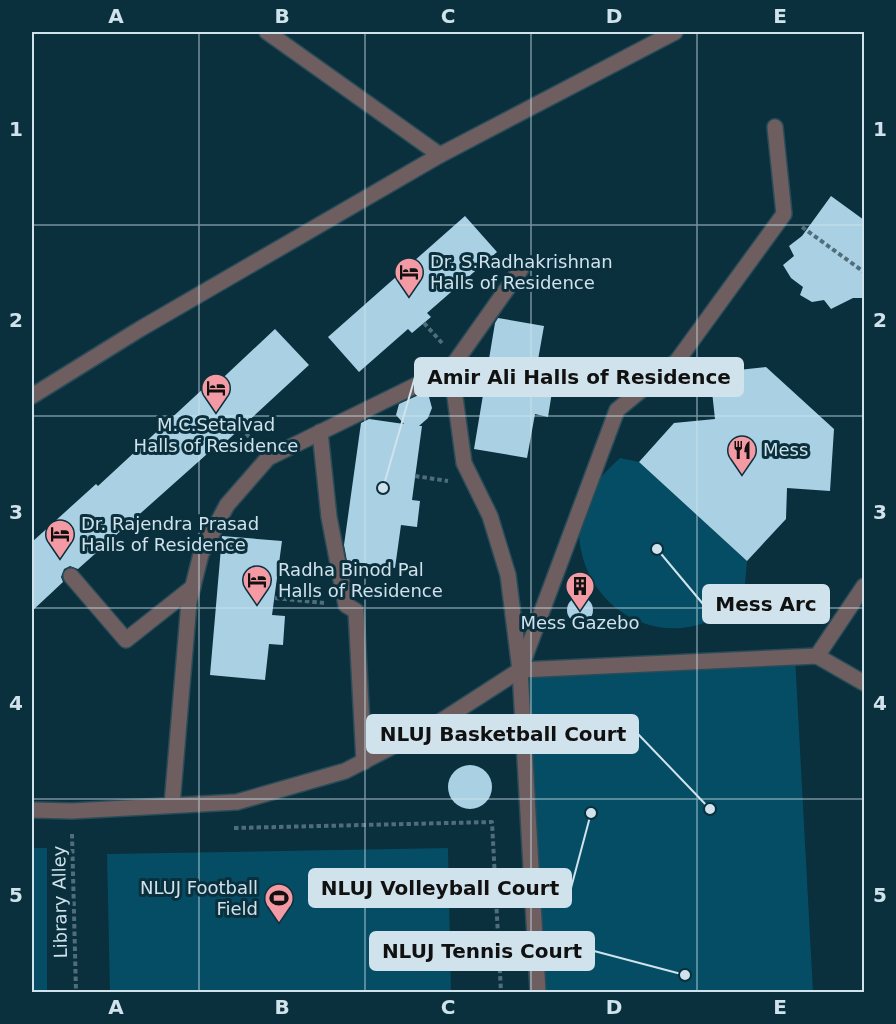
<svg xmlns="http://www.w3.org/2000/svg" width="896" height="1024" font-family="'DejaVu Sans',sans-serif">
	<rect width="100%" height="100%" fill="#0a2f3d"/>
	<!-- green -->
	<g fill="#054d64">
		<path d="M620,458l19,4 108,99 -3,34c-8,6 -16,16 -25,21 -58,33 -126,-4 -138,-66 -3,-14 -3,-32 3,-46 8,-19 21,-32 36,-46z"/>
		<polygon points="795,656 813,992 538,992 520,670"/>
		<rect x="32" y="848" width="15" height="144"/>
		<polygon points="448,848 451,992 110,992 107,854"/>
	</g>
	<!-- building -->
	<g fill="#aad1e3">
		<polygon points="831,196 864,220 864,298 853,298 831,309 824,300 812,302 800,295 803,287 791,278 783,265 794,256 789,246 802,236"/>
		<polygon points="465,216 497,252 427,313 431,317 412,333 408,329 359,372 328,337"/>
		<polygon points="498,318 544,326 533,388 552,392 548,417 535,414 527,458 474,449 495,323"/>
		<polygon points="275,329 309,365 218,449 216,446 78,569 70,566 64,569 61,577 63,582 32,611 32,542 96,484 98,486 206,386 210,390"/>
		<polygon points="766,367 834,429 830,491 787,488 786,519 747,561 639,462 674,423 715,419 710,373"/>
		<polygon points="423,393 429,397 432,408 428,418 419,426 422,426 412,500 420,501 417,527 401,525 395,568 347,561 344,545 361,423 369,419 404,424 396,415 399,404"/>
		<polygon points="222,536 282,541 272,615 285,616 283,645 269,644 265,680 210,675"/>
		<circle cx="580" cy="610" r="13"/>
		<circle cx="470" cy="787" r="22"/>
	</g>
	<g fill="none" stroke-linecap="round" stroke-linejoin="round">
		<!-- street casing -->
		<g stroke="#2a4c59" stroke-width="18">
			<g id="street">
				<polyline points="267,32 440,155"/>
				<polyline points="451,368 464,463 490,516 508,575 520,670 538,992"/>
				<polyline points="32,396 140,329 440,155 675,32"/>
				<polyline points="320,432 329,517 346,605 356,611 364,762"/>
				<polyline points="71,576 126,640 193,587"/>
				<polyline points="817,656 864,683"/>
				<polyline points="520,670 817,656 864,586"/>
				<polyline points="172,805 189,602 201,554 227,505 268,458 451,368 521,269"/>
				<polyline points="32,810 72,811 237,802 345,771 438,723 520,670 617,410 677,361 784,214 775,127"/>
			</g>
		</g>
		<!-- path -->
		<g stroke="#4f6e7a" stroke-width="4" stroke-dasharray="4.5 3" stroke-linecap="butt">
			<polyline points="802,227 864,272"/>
			<polyline points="424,323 442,343"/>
			<polyline points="536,371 593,377 606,392"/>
			<polyline points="241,428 254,442"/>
			<polyline points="415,476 448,481"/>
			<polyline points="275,598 324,603"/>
			<polyline points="234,828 492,822 501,992"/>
			<polyline points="72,834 76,992"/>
		</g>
		<!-- street -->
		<use href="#street" stroke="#6e5e5f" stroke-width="15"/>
	</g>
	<!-- grid -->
	<path fill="none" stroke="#d0e3ec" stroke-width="1.5" stroke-opacity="0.55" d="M199,32v960M365,32v960M531,32v960M697,32v960M32,225h832M32,416h832M32,608h832M32,799h832"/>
	<!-- icons -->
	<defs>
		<g id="hotel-pin" transform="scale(1.5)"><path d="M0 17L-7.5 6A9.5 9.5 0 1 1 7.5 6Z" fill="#f49aa4" stroke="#0a2f3d"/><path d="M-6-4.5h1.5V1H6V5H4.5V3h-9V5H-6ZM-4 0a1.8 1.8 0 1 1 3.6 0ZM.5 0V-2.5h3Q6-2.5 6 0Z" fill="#111"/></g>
		<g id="restaurant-pin" transform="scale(1.5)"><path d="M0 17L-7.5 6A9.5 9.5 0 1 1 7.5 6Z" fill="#f49aa4" stroke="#0a2f3d"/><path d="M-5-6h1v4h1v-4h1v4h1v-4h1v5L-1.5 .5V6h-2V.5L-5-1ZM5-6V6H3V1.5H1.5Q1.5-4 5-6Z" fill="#111"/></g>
		<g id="building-pin" transform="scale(1.5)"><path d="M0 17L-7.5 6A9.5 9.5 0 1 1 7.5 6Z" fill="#f49aa4" stroke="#0a2f3d"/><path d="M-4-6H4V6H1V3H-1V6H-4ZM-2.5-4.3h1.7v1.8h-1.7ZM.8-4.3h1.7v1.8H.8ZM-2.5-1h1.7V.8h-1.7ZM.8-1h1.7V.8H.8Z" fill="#111"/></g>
		<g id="stadium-pin" transform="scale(1.5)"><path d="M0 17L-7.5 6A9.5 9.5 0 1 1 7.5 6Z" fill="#f49aa4" stroke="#0a2f3d"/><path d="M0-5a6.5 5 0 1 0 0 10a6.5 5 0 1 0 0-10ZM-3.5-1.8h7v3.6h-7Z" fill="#111"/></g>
	</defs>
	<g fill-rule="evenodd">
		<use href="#hotel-pin" x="409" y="272"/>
		<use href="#hotel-pin" x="216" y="388"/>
		<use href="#restaurant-pin" x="742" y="450"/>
		<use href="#hotel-pin" x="60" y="534"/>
		<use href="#hotel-pin" x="257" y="580"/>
		<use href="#building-pin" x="580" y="586"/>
		<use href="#stadium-pin" x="279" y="898"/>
	</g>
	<g text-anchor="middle" stroke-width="6" stroke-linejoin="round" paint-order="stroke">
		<!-- poi labels -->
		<g font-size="18" fill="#d0e3ec" stroke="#0a2f3d" text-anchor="start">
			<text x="430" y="268">Dr. S.Radhakrishnan<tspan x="430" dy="21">Halls of Residence</tspan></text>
			<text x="216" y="431" text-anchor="middle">M.C.Setalvad<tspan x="216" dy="21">Halls of Residence</tspan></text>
			<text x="763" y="456">Mess</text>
			<text x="81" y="530">Dr. Rajendra Prasad<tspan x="81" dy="21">Halls of Residence</tspan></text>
			<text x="278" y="576">Radha Binod Pal<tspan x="278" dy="21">Halls of Residence</tspan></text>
			<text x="580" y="629" text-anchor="middle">Mess Gazebo</text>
			<text x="258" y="894" text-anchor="end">NLUJ Football<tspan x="258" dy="21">Field</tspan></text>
		</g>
		<!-- street labels -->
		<g font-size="18" fill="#d0e3ec" stroke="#0a2f3d">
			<text transform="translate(60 902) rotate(-91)" y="6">Library Alley</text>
		</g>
	</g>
	<!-- callouts -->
	<path fill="none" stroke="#d0e3ec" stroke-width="2" d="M383 488L415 377M657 549L703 604M710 809L638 734M591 813L571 888M685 975L594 951"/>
	<g fill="#d0e3ec" stroke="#0a2f3d" stroke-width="2">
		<circle cx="383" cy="488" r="6"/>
		<circle cx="657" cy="549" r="6"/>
		<circle cx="710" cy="809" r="6"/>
		<circle cx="591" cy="813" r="6"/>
		<circle cx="685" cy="975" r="6"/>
	</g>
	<g fill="#d0e3ec" stroke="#d0e3ec" stroke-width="2">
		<rect x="415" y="358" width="328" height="38" rx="6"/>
		<rect x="703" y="585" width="126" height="38" rx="6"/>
		<rect x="367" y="715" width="271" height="38" rx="6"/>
		<rect x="309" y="869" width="262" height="38" rx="6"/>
		<rect x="370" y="932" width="224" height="38" rx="6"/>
	</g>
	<g font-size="20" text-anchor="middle" font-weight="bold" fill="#111">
		<text x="579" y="384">Amir Ali Halls of Residence</text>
		<text x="766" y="611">Mess Arc</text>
		<text x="503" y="741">NLUJ Basketball Court</text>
		<text x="440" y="895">NLUJ Volleyball Court</text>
		<text x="482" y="958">NLUJ Tennis Court</text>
	</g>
	<!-- border -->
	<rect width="896" height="1024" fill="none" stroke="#0a2f3d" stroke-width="66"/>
	<rect x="33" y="33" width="830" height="958" fill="none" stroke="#d0e3ec" stroke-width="2"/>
	<g font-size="20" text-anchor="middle" font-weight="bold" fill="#d0e3ec">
		<text x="116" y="23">A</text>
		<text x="282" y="23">B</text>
		<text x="448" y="23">C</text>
		<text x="614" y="23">D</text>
		<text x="780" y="23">E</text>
		<text x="16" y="136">1</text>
		<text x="880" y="136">1</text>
		<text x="16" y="327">2</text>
		<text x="880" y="327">2</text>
		<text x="16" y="519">3</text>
		<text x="880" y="519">3</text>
		<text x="16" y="710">4</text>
		<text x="880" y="710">4</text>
		<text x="16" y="902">5</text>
		<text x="880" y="902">5</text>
		<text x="116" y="1014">A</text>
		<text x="282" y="1014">B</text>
		<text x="448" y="1014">C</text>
		<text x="614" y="1014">D</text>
		<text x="780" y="1014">E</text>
	</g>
</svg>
